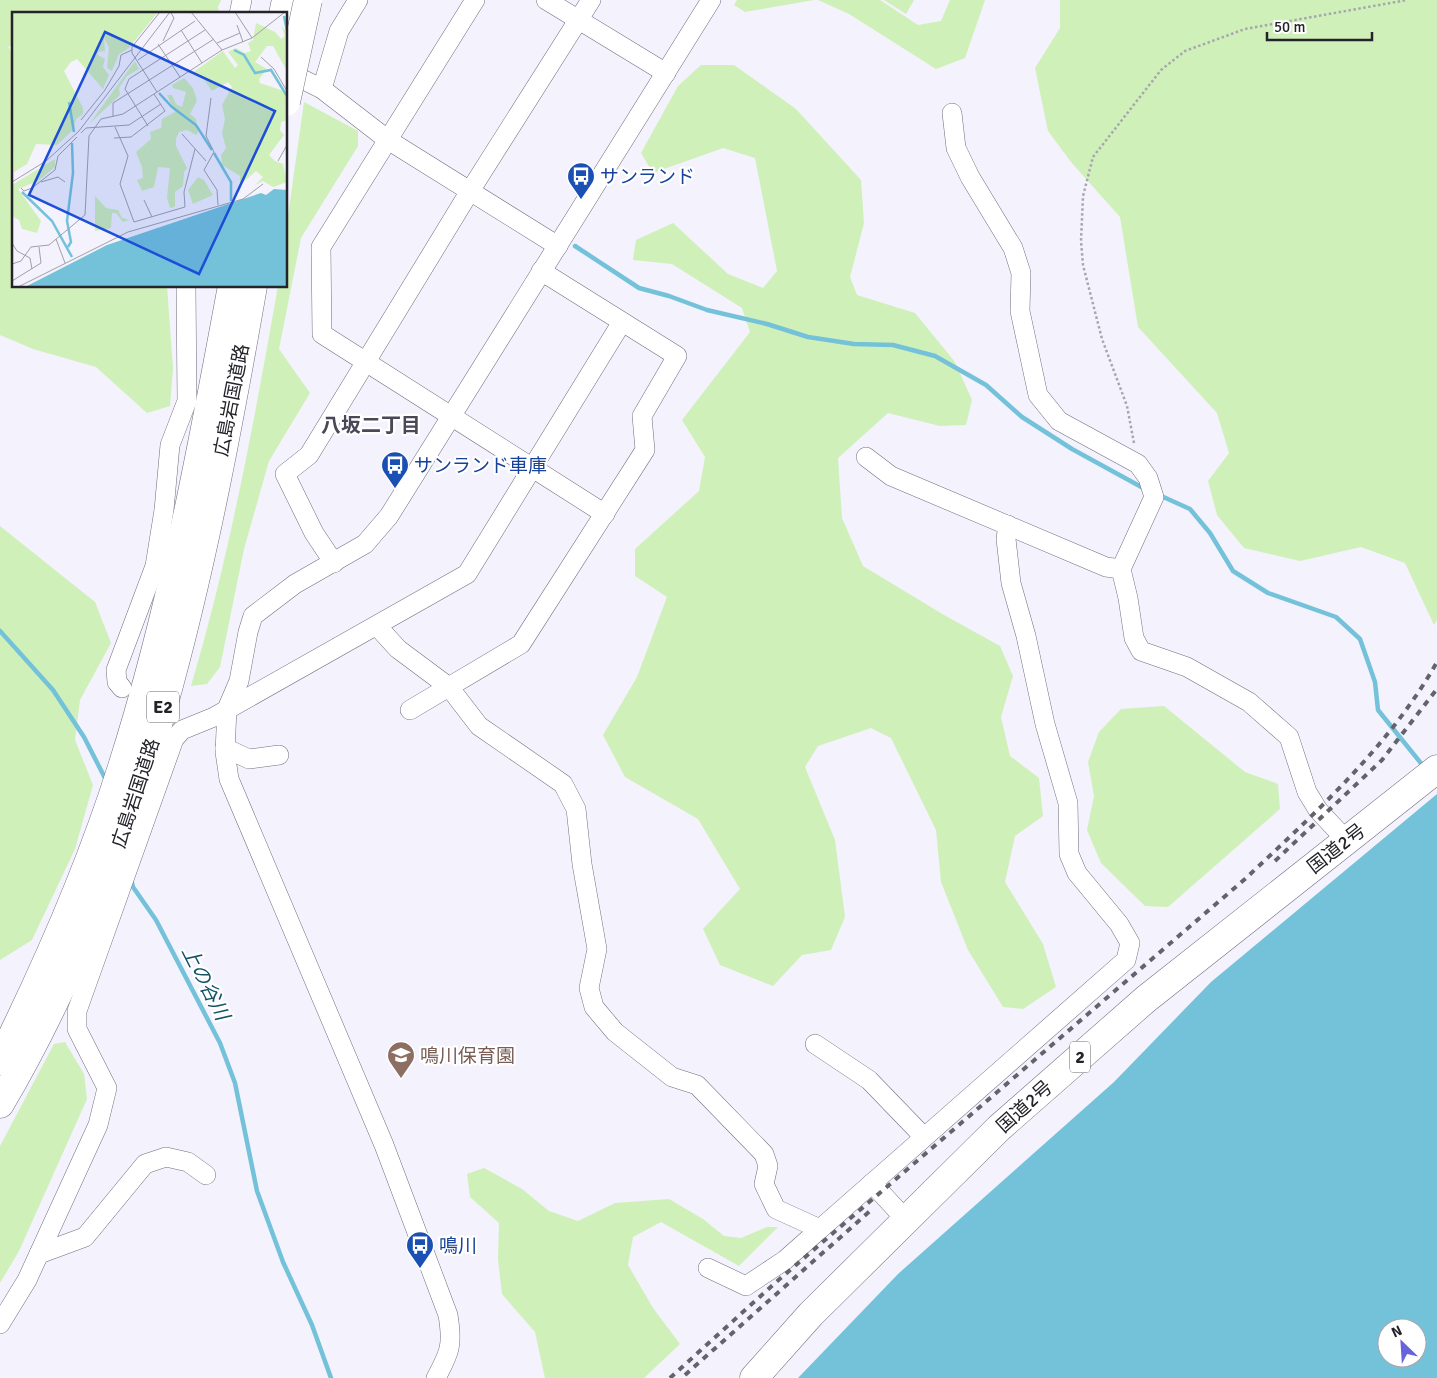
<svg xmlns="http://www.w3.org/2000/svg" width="1437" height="1378" font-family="Signika,'Noto Sans JP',sans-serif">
	<rect width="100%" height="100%" fill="#f3f2fd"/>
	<!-- green -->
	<g fill="#d0f0b9">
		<polygon points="0,0 221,0 218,7 219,14 14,14 14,47 8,46 14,56 14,286 167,286 173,368 170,406 147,413 96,367 33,349 0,335"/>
		<polygon points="737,0 814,0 745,12 734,5"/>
		<polygon points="818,0 880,0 918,25 941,21 950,0 985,0 965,58 936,69 849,14"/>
		<polygon points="884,0 914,0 906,14"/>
		<polygon points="1060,0 1437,0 1437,620 1434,625 1405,563 1361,547 1300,561 1244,548 1217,515 1208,481 1229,453 1217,413 1138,327 1120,217 1071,162 1048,131 1035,68 1060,28"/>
		<polygon points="701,65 734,65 796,109 861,180 864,223 850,277 857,295 915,313 955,362 972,400 966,425 940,426 888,413 838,458 842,518 863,566 944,615 1000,646 1013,676 1001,717 1010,756 1039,778 1043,816 1015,836 1005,882 1043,944 1056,987 1023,1009 1003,1007 968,950 941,882 936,830 891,738 871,728 818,746 805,767 835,840 845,917 831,950 802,955 773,986 720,965 703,929 740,889 698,819 625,777 603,735 637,677 667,597 635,576 635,549 699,491 705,457 682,420 750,332 742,308 672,264 633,260 636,240 673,223 728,274 763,288 777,271 755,158 723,148 653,173 641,153 678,86"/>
		<path d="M304,102l54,29v15l-57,92 -22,111 31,44 -41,68 -25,88 -24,118 -13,17 -16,2c39,-132 63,-264 87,-400h8v-56z"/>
		<polygon points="0,526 95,602 111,643 80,700 75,740 93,785 75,849 32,940 0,960"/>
		<polygon points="1164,706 1245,772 1278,784 1280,809 1168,907 1145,906 1101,863 1087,830 1094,796 1088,762 1099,732 1121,709"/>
		<polygon points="65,1042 84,1074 87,1099 19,1251 0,1283 0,1146 54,1044"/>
		<polygon points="484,1168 522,1189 549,1211 578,1221 615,1203 669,1199 703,1219 724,1236 741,1238 767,1227 778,1227 739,1266 661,1222 633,1237 628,1265 653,1308 680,1344 644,1378 545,1378 535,1332 502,1294 498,1259 499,1223 470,1197 467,1174"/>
	</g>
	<!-- water -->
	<path fill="#73c2da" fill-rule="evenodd" d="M1437,794v584h-639l100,-104 216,-192 97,-100zM1387,1328h30v30h-30z"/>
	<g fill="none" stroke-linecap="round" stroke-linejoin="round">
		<!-- stream -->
		<g stroke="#73c2da" stroke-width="4.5">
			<polyline points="575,246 639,288 669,296 707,310 767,324 808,337 854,344 893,345 935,356 986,385 1022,417 1072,449 1145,489"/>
			<polyline points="1159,495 1190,509 1210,533 1233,571 1268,593 1336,617 1360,639 1375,682 1378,710 1424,767"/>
			<polyline points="0,631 53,690 84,737 106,780"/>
			<polyline points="131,879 133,887 156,920 220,1043 235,1083 257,1191 283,1262 312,1325 331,1378"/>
		</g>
		<!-- minor casing -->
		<g stroke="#716e7f" stroke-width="20">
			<g id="minor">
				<polyline points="475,0 321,247 322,334 605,514"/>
				<polyline points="546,0 666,73"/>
				<polyline points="239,14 242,0"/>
				<polyline points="286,71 322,89 388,140 558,246"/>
				<polyline points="322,89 339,31 358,0"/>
				<polyline points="952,113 956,148 970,177 1013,248 1021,273 1020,311 1038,395 1059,421 1138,464 1148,478 1154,497 1121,569 1128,598 1134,638 1141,651 1187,667 1249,702 1289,737 1307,792 1318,810 1346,840"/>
				<polyline points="866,457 891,476 1106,567 1121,569"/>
				<polyline points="334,563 314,533 285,474 309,455 470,191 591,0"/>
				<polyline points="377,626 398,649 449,687 479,726 563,784 576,809 582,864 597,949 589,988 594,1007 615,1032 672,1077 697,1085 764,1154 768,1166 764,1184 776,1209 820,1229 1126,960 1130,943 1119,924 1077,873 1069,854 1068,803 1045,724 1026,636 1011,583 1006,539 1008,525"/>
				<polyline points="122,688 117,682 116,670 155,566 164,510 170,445 187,401 186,286"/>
				<polyline points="410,710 521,644 645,450 642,416 677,356 541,271"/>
				<polyline points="225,748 249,759 279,755"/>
				<polyline points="815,1044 869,1080 924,1137"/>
				<polyline points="872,1183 907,1221"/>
				<polyline points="39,1254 85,1237 145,1164 166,1157 188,1162 206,1175"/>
				<polyline points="708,1268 746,1286 785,1260 820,1229"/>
				<polyline points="0,1324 27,1280 98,1125 107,1088 77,1029 77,1011 174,739 182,730 214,717 467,574 622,322"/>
				<path d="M436,1378c14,-26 17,-33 12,-63l-64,-170 -155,-366 -4,-27 2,-43 12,-28 9,-49 5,-16 42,-32 70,-40 24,-28 322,-516"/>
			</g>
		</g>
		<!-- highway casing -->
		<g stroke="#716e7f" stroke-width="29">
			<g id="highway">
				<polyline points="283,14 286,0"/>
				<path d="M0,1061c47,-95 90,-192 122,-294 50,-157 80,-319 110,-481"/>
				<path d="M0,1104c146,-248 204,-537 253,-818"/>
				<polyline points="754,1378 811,1314 999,1128 1146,999 1437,769"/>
			</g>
		</g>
		<!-- path -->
		<polyline stroke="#a7a6af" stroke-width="2.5" stroke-dasharray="2.5 2.5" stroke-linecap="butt" points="1134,443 1127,406 1102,339 1083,265 1081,241 1083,196 1093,157 1161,70 1185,51 1245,29 1407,0"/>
		<!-- minor -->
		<use href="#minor" stroke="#fff" stroke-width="19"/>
		<!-- highway -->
		<use href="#highway" stroke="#fff" stroke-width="28"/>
		<!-- rail -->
		<g stroke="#64636b" stroke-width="4" stroke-dasharray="6 6" stroke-linecap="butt">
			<polyline points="1275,861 1382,760 1437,689"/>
			<polyline points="685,1375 870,1211"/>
			<path d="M670,1378l105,-95 470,-404c70,-66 144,-132 192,-217"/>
		</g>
		<!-- highway-bridge casing -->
		<g stroke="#716e7f" stroke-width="29" stroke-linecap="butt">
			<polyline id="highway-bridge" points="286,102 308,0"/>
		</g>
		<!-- highway-bridge -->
		<use href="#highway-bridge" stroke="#fff" stroke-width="28"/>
	</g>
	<!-- icons -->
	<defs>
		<g id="bus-pin" transform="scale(1.4375)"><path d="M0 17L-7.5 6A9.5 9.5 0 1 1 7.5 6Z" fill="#1a4fb4" stroke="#fff"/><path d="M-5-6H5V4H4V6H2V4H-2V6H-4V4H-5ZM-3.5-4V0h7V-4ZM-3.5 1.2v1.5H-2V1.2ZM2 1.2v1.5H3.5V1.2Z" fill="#fff"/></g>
		<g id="school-pin" transform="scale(1.4375)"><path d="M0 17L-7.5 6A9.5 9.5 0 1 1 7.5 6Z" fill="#8d6e63" stroke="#fff"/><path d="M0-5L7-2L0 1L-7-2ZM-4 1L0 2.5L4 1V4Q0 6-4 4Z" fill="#fff"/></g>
	</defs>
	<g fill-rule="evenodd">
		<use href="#bus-pin" x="581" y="176"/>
		<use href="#bus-pin" x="395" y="465"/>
		<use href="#school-pin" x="401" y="1055"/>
		<use href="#bus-pin" x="420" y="1245"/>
	</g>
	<g text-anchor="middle" stroke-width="4.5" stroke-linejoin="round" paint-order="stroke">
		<!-- shield labels -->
		<g fill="#fff" stroke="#66656a" stroke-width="1">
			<rect x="147" y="691.5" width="32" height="31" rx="4"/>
			<rect x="1070" y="1041.5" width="20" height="31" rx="4"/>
		</g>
		<g font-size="18" font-weight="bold" fill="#24232a">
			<text x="163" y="713">E2</text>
			<text x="1080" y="1063">2</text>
		</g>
		<!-- transit labels -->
		<g font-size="19" fill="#164399" stroke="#fff" text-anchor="start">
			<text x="600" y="183">サンランド</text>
			<text x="414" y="472">サンランド車庫</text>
			<text x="439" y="1252">鳴川</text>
		</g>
		<!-- street labels -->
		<g font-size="19" fill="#24232a" stroke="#fff">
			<text transform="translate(231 400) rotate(-79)" y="7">広島岩国道路</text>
			<text transform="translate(135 793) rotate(-72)" y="7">広島岩国道路</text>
			<text transform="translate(1336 848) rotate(-38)" y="7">国道2号</text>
			<text transform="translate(1024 1106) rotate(-42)" y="7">国道2号</text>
		</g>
		<!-- education labels -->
		<g font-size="19" fill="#785e54" stroke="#fff" text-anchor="start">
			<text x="420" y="1062">鳴川保育園</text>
		</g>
		<!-- neighbourhood labels -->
		<g font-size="20" font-weight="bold" fill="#4a4757" stroke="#fff">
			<text x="371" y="432">八坂二丁目</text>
		</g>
		<!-- water labels -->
		<g font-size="20" font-style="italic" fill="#115465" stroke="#fff">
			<text transform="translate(206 983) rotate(63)" y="7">上の谷川</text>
		</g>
	</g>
	<!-- overview -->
	<g transform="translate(12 12)">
		<rect width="275" height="275" fill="#f3f2fd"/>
		<path d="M0,0h146l-29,36 -10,6 -7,17 -5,-3 2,-21 -5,-9 1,13 -7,1v3l7,4 -2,8 6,8 -6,14 -26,-30 -6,3 -7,9 19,37v6l-7,5 -3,11 -16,15 -21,-1 -9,20 -13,8zM244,11l19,9 6,7 4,-3 -4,-11 6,8v38l-14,-25h-6l-12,16 12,7 -8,10 1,4 24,8 3,5v24l-6,2 -1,8 4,5 -15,20 6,6 8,3 4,18 -14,5 -10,-6 -8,4 8,-8 -7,-6 -16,14v-9l-18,-11 -1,-10 5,-7 -4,-15 3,-14 -3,-14 10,-18 -4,-5 -16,9 -10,-14 -10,-4 31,-22 12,17 3,-3 -10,-13 8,-4 9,5 6,-2 -3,-8 5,-3zM123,49l4,8 -12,7 -8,12 1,7 -30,28zM172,66l9,10 4,13 -7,13 6,5 2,14 -2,2 -9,-5 -8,2 -3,7v7l11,22 -3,4 -1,14 -8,6v15l-5,1 -3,-10 3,-30 -12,-1 -4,20 -12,4 -5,-11 6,-2 -1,-11 -6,-15 15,-13 -1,-7 11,-4 1,-9 13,-7 -8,-17h5l4,9 6,3 4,-15 -13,-4 -1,-3zM43,147v8l-17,14 -20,8 23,32 -4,12 -15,-4 -3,-9 -7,-4v-31zM186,165l6,3 9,15 -20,9 -5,-14zM83,184l11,12 12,2 4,8 7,2 -6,2 -7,-9h-4l-1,15 -16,3z" fill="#d0f0b9"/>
		<path d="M262,177l13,1v97h-262l82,-42 154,-52 5,2z" fill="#73c2da"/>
		<path fill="none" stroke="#73c2da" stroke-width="2.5" d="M272,4l3,15M222,38l10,5 11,18 16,-3 16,26M147,81l13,14 24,18 16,25M57,90l5,30M202,141l17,29v19M10,180l30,29 20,36M56,235l3,-5 -4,-21 6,-48 -1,-30"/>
		<path fill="none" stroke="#a09fa9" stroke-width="1" d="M179,0l31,38M223,0l17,26M225,13l6,17M169,18l21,33M151,29l11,-23 -3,-5M205,31l23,-10M146,32l22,33M249,45l13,12 13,22M126,48l57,-39M145,80l-25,-39v-6l28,-35M199,86l-5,38 8,16 -10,18 13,20 1,15M101,105v-14l101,-64M69,108l24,-30 14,-24 2,-11 11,-5M136,114l-23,-37 4,-10 76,-49M103,115l13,29 -8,28 14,38 51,-15 -1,-15 11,-43M69,121l5,-5 43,-3 32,-21M170,122l24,27M102,126l17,-1 34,-26 -11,-17M266,149l9,-16M0,170l34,-21 33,-30 91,-119M29,170l17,-5 7,5M9,176l3,3 8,-3 23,-18 3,-14 19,-19M132,188l8,17M44,227l9,24M0,231l5,8 13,7 2,11M0,252l9,-3 10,-14 18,-2 36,-30 4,-79 12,-17 22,-5 99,-64 30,-12 33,-26M0,269l29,-18 -2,-16M6,275l110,-55 115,-33 20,-15"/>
		<path fill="#1d4ed8" fill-opacity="0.15" stroke="#1d4ed8" stroke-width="2.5" d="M93,20l170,79 -76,163 -170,-79z"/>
		<rect width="275" height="275" fill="none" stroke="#24232a" stroke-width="2.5"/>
	</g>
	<!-- north arrow -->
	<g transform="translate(1402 1343) rotate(335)"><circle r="24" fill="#ffffff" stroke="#a7a7aa"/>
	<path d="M0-4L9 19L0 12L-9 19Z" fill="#6763dd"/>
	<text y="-8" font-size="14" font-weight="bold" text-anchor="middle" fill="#24232a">N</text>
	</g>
	<!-- scale -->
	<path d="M1267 32v8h105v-8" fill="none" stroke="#24232a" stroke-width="2.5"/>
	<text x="1274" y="32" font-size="15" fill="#24232a" stroke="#ffffff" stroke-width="4" paint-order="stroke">50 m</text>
</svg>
